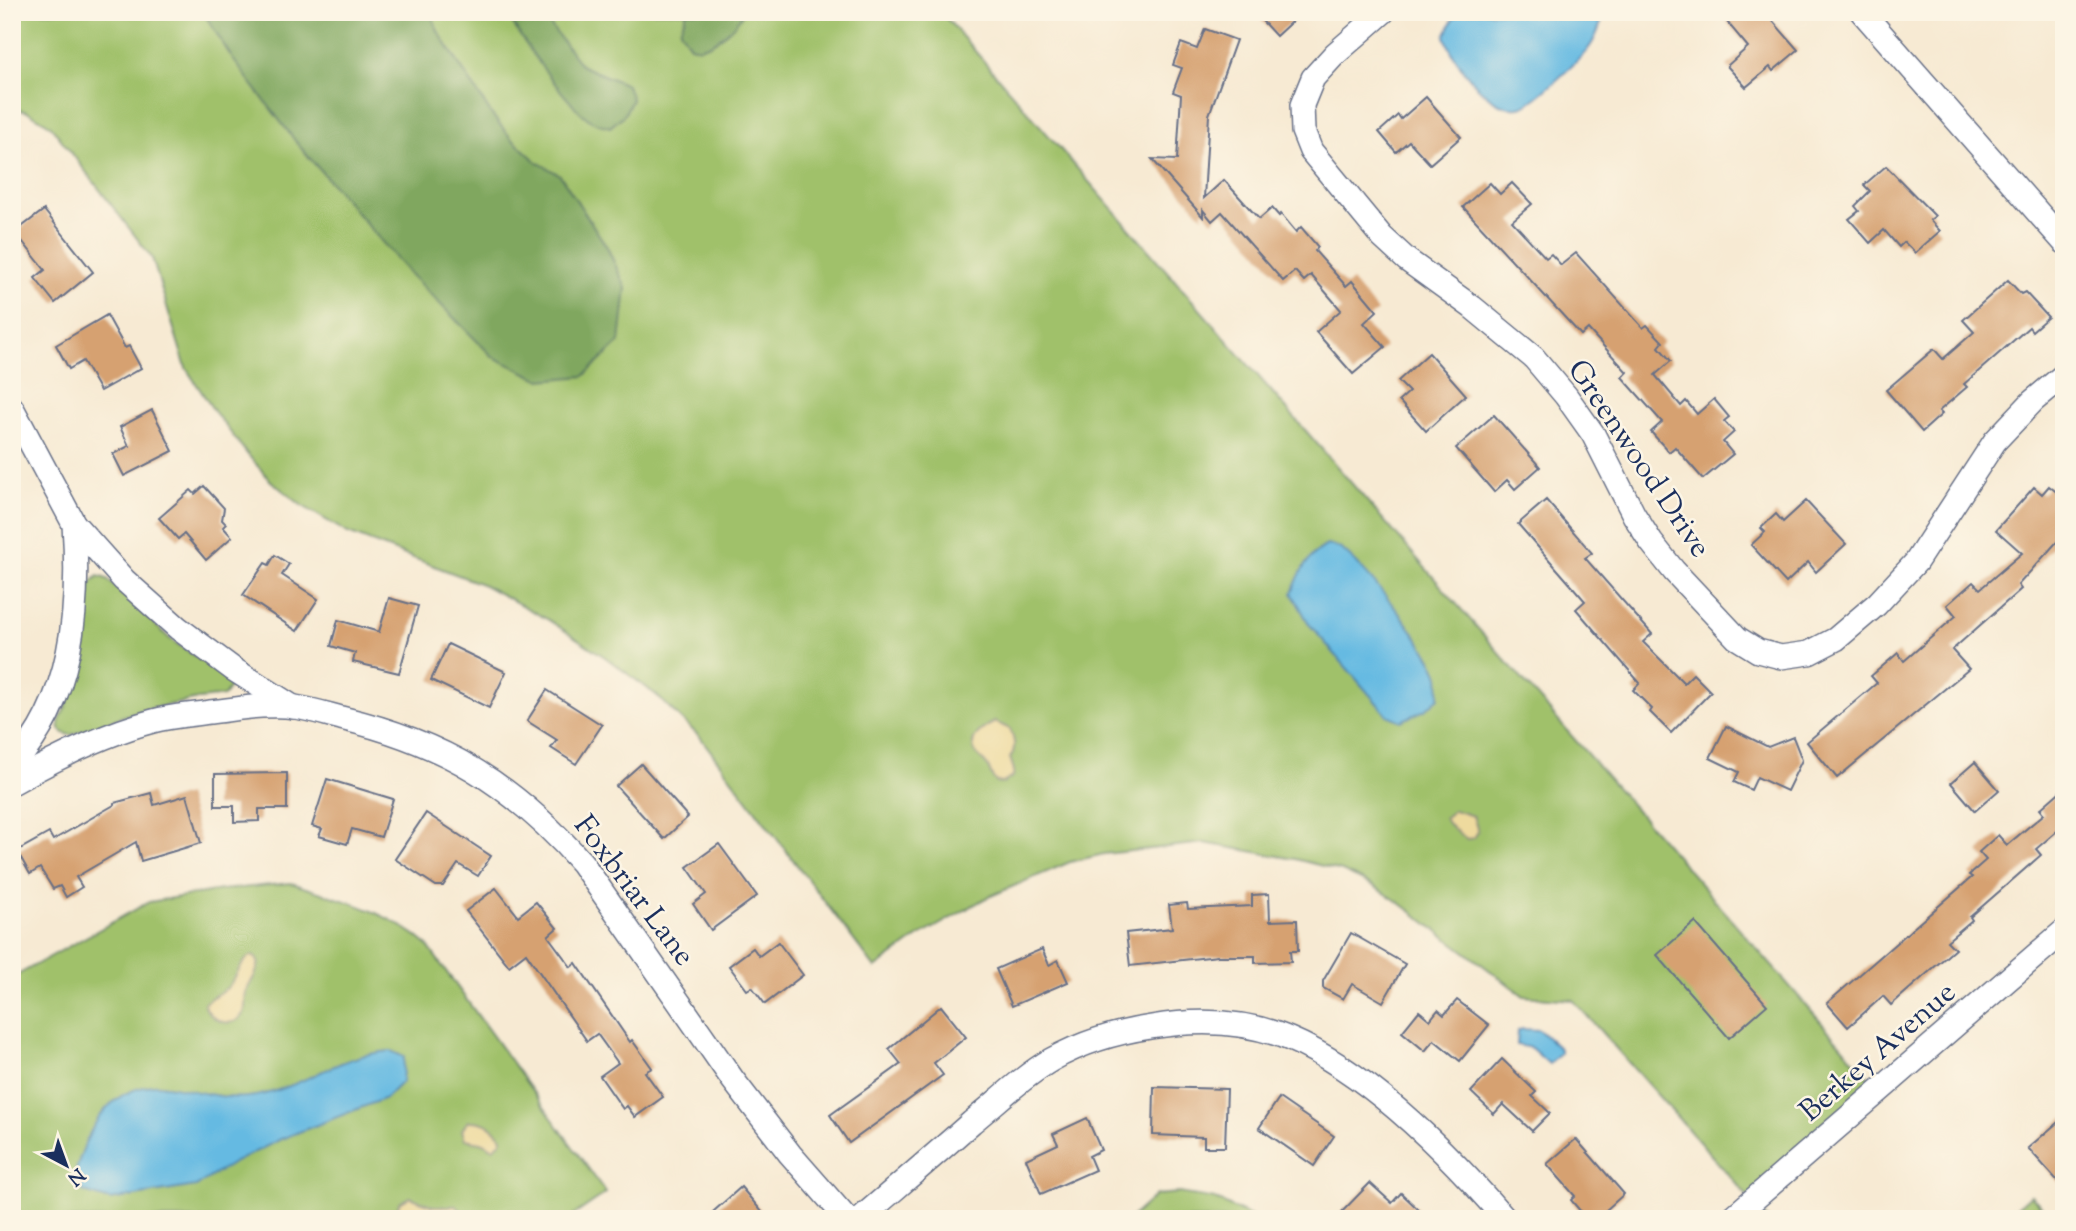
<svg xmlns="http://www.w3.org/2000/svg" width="2076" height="1231" font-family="'Sorts Mill Goudy',serif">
	<rect width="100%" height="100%" fill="#fcf5e5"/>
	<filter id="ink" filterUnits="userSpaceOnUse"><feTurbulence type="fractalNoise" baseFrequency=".0143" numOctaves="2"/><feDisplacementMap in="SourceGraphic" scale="14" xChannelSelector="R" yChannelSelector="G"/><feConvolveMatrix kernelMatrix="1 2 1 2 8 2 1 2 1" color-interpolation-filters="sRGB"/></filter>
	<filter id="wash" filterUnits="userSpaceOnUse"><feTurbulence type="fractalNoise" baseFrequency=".00686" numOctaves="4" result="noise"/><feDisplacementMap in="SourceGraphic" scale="28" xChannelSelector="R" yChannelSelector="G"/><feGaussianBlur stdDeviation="1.57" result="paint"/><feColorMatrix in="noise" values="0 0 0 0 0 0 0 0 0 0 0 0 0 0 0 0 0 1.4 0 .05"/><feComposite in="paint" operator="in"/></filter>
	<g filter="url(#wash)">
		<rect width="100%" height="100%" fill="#f7ead3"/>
		<!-- green -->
		<g fill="#a0c16a" stroke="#5e7864" stroke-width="2">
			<polygon points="12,12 941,12 1880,1090 1751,1201 1767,1219 1730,1219 1751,1200 1573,1000 1524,996 1400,903 1372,885 1342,871 1295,859 1204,843 1104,854 1070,862 986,898 918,937 875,968 700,737 655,694 605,657 547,619 484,585 348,533 301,505 271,481 248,455 214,411 186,368 152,258 50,125 28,112 12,108"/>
			<path d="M98,576l9,3 63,60 52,36 8,12 -6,9 -25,3 -61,12 -67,24c-8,-1 -12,-4 -12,-13 23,-49 29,-85 31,-138z"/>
			<path d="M291,883c48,16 98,28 136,62l179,248 -38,26h-556v-241l137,-76 72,-12z"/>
			<polygon points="1179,1193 1215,1199 1256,1219 1129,1219 1156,1195"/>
			<polygon points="2031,1195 2050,1217 2048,1219 2014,1219 2009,1214"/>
		</g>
		<!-- forest -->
		<g fill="#80a75e" stroke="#4e6b5e" stroke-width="2">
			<polygon points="203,12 431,12 438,31 492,115 511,138 537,162 560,175 607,247 626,288 620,342 584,376 541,380 493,357 409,273 300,147 232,58"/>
			<path d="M506,12h37l4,9 35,45 45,19 5,15 -8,15 -14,12c-6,-2 -15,-3 -20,-7 -25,-17 -69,-81 -84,-108z"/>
			<path d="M687,12h56c-5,13 -27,32 -41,35 -2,1 -9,0 -12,-1l-10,-16z"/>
		</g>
		<!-- sand -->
		<g fill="#eeda9e" stroke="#84847e" stroke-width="2">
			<path d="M995,722l15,7c4,10 7,19 0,29l4,12 -1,6 -10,7 -7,-1c-5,-5 -5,-9 -8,-15 -2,-5 -8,-8 -11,-12 -12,-16 6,-27 18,-33z"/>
			<polygon points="1454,810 1473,816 1478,831 1474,838 1467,839 1452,828 1444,818"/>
			<path d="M250,956l5,1c3,5 4,4 3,10 -2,9 -9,17 -12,25 -2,8 1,16 -3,22 -11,17 -34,6 -39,-10 6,-8 16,-10 23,-16 10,-10 12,-24 23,-32z"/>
			<path d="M468,1121c16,-1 24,5 34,17l-1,4 -8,6 -12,-6 -16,-3 -3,-9z"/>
			<polygon points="410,1197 433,1206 456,1206 466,1215 464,1219 404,1219 398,1207 399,1203"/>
		</g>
		<!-- water -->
		<g fill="#65bae2" stroke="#4074a0" stroke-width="2">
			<path d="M1461,12h143v3c-4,10 -7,21 -13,30 -7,11 -56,57 -68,61 -32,10 -70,-44 -78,-70l8,-17z"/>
			<path d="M1327,545c3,1 7,1 10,2 21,9 97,107 102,129 1,7 0,15 0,22l-14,12 -24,11 -14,-6 -78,-91 -17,-31c8,-21 15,-37 35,-48z"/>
			<polygon points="1522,1029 1539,1030 1560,1049 1560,1053 1549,1064 1531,1048 1517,1045 1518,1031"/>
			<path d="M391,1051l13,6 -2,25 -16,16 -105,41 -48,24 -37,23 -86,14 -26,-8 -10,-14c10,-39 27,-82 70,-91 6,-2 11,-3 16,-2 27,3 68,17 95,11 48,-8 84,-42 136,-45z"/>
		</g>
		<g id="blocks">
			<!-- building -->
			<g fill="#d6a171">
				<polygon points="1254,12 1302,12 1276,36"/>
				<polygon points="1739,12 1765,12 1798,50 1773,71 1770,67 1746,87 1727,66 1748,47 1727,22"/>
				<polygon points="1205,29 1236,40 1209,115 1204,198 1224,180 1259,219 1272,208 1279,216 1281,214 1296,232 1301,227 1318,247 1315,251 1346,286 1352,281 1377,311 1364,323 1385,347 1353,374 1316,332 1341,310 1311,275 1304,281 1295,271 1283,281 1222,212 1212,221 1203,210 1203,217 1152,159 1177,160 1181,95 1173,92 1182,68 1173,65 1181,43 1197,49"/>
				<polygon points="1426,97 1461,137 1430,164 1409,141 1396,152 1379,132 1398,115 1401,119"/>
				<polygon points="1886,166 1935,216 1930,220 1940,231 1915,253 1904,242 1899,247 1884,230 1870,243 1849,219 1859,211 1855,206 1870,191 1864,185"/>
				<polygon points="1490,183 1500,194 1512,183 1532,204 1512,221 1546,258 1551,254 1561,265 1576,253 1643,328 1647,325 1663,342 1659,347 1671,361 1655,375 1681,406 1686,401 1697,414 1714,399 1729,417 1724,421 1734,432 1723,442 1733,454 1703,479 1675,447 1669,452 1651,432 1662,422 1622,377 1627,372 1588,329 1581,335 1463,207"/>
				<polygon points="44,210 93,272 55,303 35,278 45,270 15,232"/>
				<polygon points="2008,280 2021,294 2025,292 2048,317 2032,331 2029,327 1964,384 1967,387 1939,411 1942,414 1922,432 1886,390 1934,349 1943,359 1974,332 1963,320"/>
				<polygon points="107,315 125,348 129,346 141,368 100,391 83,361 69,369 56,345"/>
				<polygon points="1429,353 1466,395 1426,431 1399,401 1409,392 1398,381"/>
				<polygon points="152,410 173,451 124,476 113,454 129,446 120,427"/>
				<polygon points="1494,415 1540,467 1515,489 1507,480 1494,492 1456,448"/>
				<polygon points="204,486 224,508 222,520 226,524 223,527 232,537 206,560 184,534 178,539 159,518 191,490 195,494"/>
				<polygon points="2049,486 2064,498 2064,534 2018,585 2021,589 1952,650 1969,669 1837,778 1807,742 1877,683 1871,676 1898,653 1904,661 1956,616 1947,605 1973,582 1980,589 2022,553 1996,530 2034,487 2042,494"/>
				<polygon points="1546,500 1592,553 1585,558 1652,634 1643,642 1684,683 1693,674 1711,692 1671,733 1650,712 1652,709 1633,690 1640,683 1576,609 1585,601 1518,524"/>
				<polygon points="1806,501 1846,544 1816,572 1808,562 1786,583 1751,545 1765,532 1761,528 1776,514 1783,522"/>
				<polygon points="275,555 289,564 282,575 318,599 297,631 243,595 265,563 269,565"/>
				<polygon points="389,598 418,606 399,673 353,662 355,653 331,646 338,620 379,632"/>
				<polygon points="448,644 506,672 489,708 431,680"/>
				<polygon points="547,690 602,725 576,764 551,748 557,740 527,721"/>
				<polygon points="1726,726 1768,747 1793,737 1802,760 1787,791 1757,777 1751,790 1734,782 1739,772 1710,758"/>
				<polygon points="1975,762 1999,790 1975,811 1951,783"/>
				<polygon points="641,764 688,817 664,839 616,786"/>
				<polygon points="287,773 287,809 259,809 259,821 234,822 234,806 215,806 215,774"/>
				<polygon points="327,779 393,799 381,837 352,829 347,844 319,836 322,829 312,826"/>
				<polygon points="2064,788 2064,825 2036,849 2041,855 1970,917 1972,920 1947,941 1955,949 1891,1005 1883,996 1848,1027 1827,1003 1972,877 1969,875 1986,860 1979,852 1998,835 2007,845 2044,814 2040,809"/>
				<polygon points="151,793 154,805 187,795 201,843 141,861 136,842 76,877 82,887 66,897 60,886 53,889 40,868 30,874 17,851 49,833 53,840 114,805 114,803"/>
				<polygon points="426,813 491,856 478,876 458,864 443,886 436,886 395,859"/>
				<polygon points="719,844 757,896 711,930 693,904 706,894 687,867"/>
				<polygon points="496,888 518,916 536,902 557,928 548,936 571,967 576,963 630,1042 632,1040 652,1068 645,1072 663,1097 635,1117 627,1106 623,1109 600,1076 618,1063 597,1034 587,1041 526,953 509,966 466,911"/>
				<polygon points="1269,894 1270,921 1297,920 1298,951 1290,951 1291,962 1255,963 1255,956 1218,956 1130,966 1126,933 1172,928 1169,905 1187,903 1188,909 1252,906 1252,895"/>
				<polygon points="1695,922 1767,1005 1729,1038 1657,955"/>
				<polygon points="1351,933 1405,964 1383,1002 1352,984 1343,999 1323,988 1323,981"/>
				<polygon points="778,942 803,975 765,1004 752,987 747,990 729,966 753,948 759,956"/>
				<polygon points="1042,949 1049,965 1058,960 1068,982 1012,1006 996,969"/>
				<polygon points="1457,1000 1489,1025 1460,1061 1434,1040 1425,1051 1402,1032 1419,1011 1430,1020 1438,1010 1444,1015"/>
				<polygon points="941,1006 966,1037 934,1063 943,1075 849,1143 830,1115 901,1064 889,1049"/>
				<polygon points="1502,1059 1536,1092 1532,1096 1550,1113 1532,1131 1503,1104 1494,1114 1471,1092"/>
				<polygon points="1154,1087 1227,1089 1225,1147 1204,1147 1204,1137 1153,1135"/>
				<polygon points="1279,1098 1334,1136 1314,1166 1259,1128"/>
				<polygon points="2064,1117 2064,1188 2028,1148"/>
				<polygon points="1087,1118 1101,1150 1089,1156 1095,1170 1041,1194 1026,1159 1058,1144 1053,1134"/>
				<polygon points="1576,1139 1624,1194 1596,1219 1587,1219 1571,1200 1575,1196 1547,1164"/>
				<polygon points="1370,1183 1392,1203 1401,1193 1419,1210 1410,1219 1335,1219"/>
				<polygon points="741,1187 768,1219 705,1219"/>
			</g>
		</g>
	</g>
	<g filter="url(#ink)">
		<use href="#blocks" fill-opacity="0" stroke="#687087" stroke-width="2"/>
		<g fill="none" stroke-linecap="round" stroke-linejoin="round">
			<!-- minor casing -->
			<g stroke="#687087" stroke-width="26">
				<g id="minor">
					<polyline points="1383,12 1335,54 1313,78 1302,105 1303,131 1311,151 1382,237 1407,260 1472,307 1534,358 1566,396 1593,434 1634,515 1651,542 1674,571 1737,638 1758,651 1781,657 1809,653 1836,639 1877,604 1916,562 1995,441 2033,401 2064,375"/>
					<polyline points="1862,12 2064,242"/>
					<polyline points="12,408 74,524 124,580 178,628 233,669 293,707"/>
					<path d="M12,766c61,-65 68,-157 62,-242"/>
					<path d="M12,783c44,-25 92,-49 141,-62 18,-5 39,-6 57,-9 27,-3 58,-9 85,-5 15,2 31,7 46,11 102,24 172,66 241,145l151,217 57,74 57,65"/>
					<path d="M860,1219c37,-32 75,-64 112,-97 26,-21 50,-45 79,-62 30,-17 67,-28 100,-33 42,-7 86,-7 126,7 84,30 171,119 228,185"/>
					<polyline points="1731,1219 2064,931"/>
				</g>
			</g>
			<!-- minor -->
			<use href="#minor" stroke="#fff" stroke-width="23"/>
		</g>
	</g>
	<g text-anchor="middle" stroke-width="5" stroke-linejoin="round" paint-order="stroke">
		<!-- street labels -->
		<g font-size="30" fill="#1b2f5e" stroke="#fcf5e5">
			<text transform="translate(1640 458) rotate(56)" y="10">Greenwood Drive</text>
			<text transform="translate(635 890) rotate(53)" y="10">Foxbriar Lane</text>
			<text transform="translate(1877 1051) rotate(-41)" y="10">Berkey Avenue</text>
		</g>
	</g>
	<!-- margin -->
	<rect width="2076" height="1231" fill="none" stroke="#fcf5e5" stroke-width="42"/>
	<!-- north arrow -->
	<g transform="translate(66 1165) rotate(139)" stroke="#fcf5e5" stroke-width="5" paint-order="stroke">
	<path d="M0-5L12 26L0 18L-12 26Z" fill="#1b2f5e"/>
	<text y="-10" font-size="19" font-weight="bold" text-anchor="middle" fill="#1b2f5e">N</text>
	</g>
</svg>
